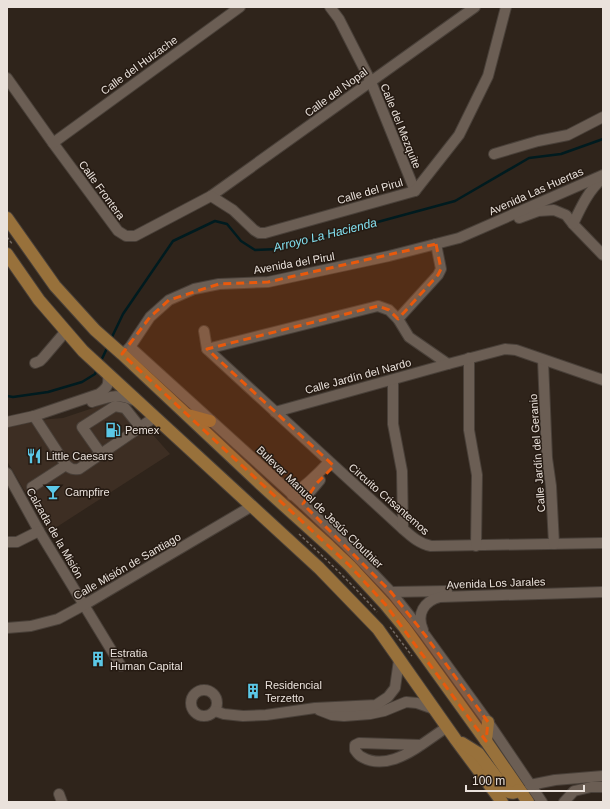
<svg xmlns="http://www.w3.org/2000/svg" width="610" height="809" font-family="Arial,sans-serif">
	<rect width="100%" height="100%" fill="#2f241b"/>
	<!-- commercial -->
	<polygon fill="#3d2e23" points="111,402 121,404 129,408 170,454 49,532 7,461 7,427 28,423 38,420 63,418"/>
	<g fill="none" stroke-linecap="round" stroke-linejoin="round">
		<!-- stream -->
		<g stroke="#001b1f" stroke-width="2.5">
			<polyline points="111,339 123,314 173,241 215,221 227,224 241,241 255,250 278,249 455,201 529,158 561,154 603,139"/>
			<polyline points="100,363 108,346"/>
			<polyline points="7,396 13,397 48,392 82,382 95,374 97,369"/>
		</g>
		<!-- minor casing -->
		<g stroke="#494039" stroke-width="12">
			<g id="minor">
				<polyline points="330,7 339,19 371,82 415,191"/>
				<polyline points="7,78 53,143 118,231 126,236 135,236 211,196 475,7"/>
				<polyline points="53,143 240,7"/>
				<polyline points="494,154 538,141 568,135 603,117"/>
				<polyline points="211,196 233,210 254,230 259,233 265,233 415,191 459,135 488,76 506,7"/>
				<polyline points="519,218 538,211 554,210 566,215 573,224 603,255"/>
				<path d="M573,224c8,-17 15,-33 30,-46"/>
				<polyline points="398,319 438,275 441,269 436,244"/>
				<path d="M204,331l3,18 196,180c9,8 17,15 28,17l172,-3"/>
				<polyline points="130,347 303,504 346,545 391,592 425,635 488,722 542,802"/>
				<polyline points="207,349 378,306 389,310 398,319 409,337 448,364"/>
				<polyline points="125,352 130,347 150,317 169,300 194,289 219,284 268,282 389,256 459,238 603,175"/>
				<polyline points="469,358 469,430 477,475 476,546"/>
				<polyline points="543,360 547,458 551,486 554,544"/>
				<polyline points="35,363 40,361 43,358 66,331"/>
				<polyline points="393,380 393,424 402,471 403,529"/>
				<path d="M92,402c19,-6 26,-9 44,-1"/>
				<polyline points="275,412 448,364 505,349 516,350 603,380"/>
				<path d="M34,416l32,49c5,4 7,5 13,4l76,-52"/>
				<path d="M7,422l27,-6 65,-22c9,-7 10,-9 9,-20"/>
				<polyline points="101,454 82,427 115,406 125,408 140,427"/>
				<polyline points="7,473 39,531 121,666"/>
				<polyline points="32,487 66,465"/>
				<path d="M292,495c15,-10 25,-20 37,-33"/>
				<polyline points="303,504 309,493 320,480"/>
				<polyline points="7,542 17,542 39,531"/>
				<polyline points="391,592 447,591"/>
				<polyline points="7,628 31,626 58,619 84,605 252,506"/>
				<path d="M423,630c-7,-16 1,-29 17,-33l163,-5"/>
				<circle cx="204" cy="703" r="13"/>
				<polyline points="319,710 332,715 344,716 370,714 384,711 406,702 417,703 434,709"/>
				<polyline points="215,711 224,714 243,716 266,715 315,708 376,705 388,697 395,688 399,660"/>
				<path d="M421,745l-62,-2 -4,2v5c2,3 4,6 7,7 21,12 45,-2 62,-14l23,-16"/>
				<polyline points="530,785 555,780 603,776"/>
				<polyline points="59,794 62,802"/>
				<polyline points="564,802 574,791 591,787 603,787"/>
			</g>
		</g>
		<!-- major casing -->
		<g stroke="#494039" stroke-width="14">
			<g id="major">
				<polyline points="7,218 55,286 95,330 122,354 269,492 329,546 350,566 385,604 404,627 486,741 528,802"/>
				<polyline points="7,254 39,300 83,351 319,568 378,629 456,740 502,802"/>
				<polyline points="188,415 210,421"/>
				<polyline points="486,741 488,722"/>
				<path d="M462,743l16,10 29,38c5,3 7,2 12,-1"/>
			</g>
		</g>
		<!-- path -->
		<g stroke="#726860" stroke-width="1.5" stroke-dasharray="3 2" stroke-linecap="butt">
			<polyline points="7,237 13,245"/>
			<path d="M299,534c27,25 54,51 78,78"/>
			<polyline points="390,627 412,656"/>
		</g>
		<!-- minor -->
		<use href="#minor" stroke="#6b5e54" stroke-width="10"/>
		<!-- major -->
		<use href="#major" stroke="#98713b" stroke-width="12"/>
	</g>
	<!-- marked area -->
	<path fill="#e8590c" fill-opacity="0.2" stroke="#e8590c" stroke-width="3" stroke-dasharray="8 5" stroke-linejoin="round" d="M436,244l5,25 -3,6 -40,44 -9,-9 -11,-4 -171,43 127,117 -17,17 -14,21 88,88 34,43 63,87 -2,19 -101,-137 -35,-38 -228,-212 28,-37 19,-17 50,-16 49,-2z"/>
	<!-- icons -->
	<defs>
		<g id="fuel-bare" transform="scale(1.2)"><path d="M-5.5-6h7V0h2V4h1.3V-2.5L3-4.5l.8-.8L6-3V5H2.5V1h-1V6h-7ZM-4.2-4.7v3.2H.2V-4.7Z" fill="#5bc8e7" stroke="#251a12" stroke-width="2.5" paint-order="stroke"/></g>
		<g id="restaurant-bare" transform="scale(1.2)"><path d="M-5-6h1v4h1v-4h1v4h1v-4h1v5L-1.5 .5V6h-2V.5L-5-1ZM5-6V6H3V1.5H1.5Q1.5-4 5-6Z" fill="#5bc8e7" stroke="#251a12" stroke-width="2.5" paint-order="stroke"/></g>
		<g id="bar-bare" transform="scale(1.2)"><path d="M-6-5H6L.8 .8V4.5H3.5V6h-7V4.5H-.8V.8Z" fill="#5bc8e7" stroke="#251a12" stroke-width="2.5" paint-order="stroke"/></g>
		<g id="building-bare" transform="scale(1.2)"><path d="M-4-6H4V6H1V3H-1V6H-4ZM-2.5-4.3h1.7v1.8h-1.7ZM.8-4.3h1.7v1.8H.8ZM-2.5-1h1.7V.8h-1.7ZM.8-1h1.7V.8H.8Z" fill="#5bc8e7" stroke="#251a12" stroke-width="2.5" paint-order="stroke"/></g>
	</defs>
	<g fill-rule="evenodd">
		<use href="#fuel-bare" x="113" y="430"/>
		<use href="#restaurant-bare" x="34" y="456"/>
		<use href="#bar-bare" x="53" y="492"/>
		<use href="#building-bare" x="98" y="659"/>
		<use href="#building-bare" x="253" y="691"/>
	</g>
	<g text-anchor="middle" stroke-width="3" stroke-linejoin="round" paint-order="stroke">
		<!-- street labels -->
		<g font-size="11" fill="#eae2dc" stroke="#251a12">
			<text transform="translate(139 65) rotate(-36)" y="4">Calle del Huizache</text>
			<text transform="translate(336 92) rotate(-36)" y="4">Calle del Nopal</text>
			<text transform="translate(401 126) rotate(68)" y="4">Calle del Mezquite</text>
			<text transform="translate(102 190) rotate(54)" y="4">Calle Frontera</text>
			<text transform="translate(370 191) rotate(-16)" y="4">Calle del Pirul</text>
			<text transform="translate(536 191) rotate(-24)" y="4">Avenida Las Huertas</text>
			<text transform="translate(294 263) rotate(-10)" y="4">Avenida del Pirul</text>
			<text transform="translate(358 376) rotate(-15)" y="4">Calle Jardín del Nardo</text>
			<text transform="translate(537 453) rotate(-94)" y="4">Calle Jardín del Geranio</text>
			<text transform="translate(389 499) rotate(41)" y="4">Circuito Crisantemos</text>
			<text transform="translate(320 507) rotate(44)" y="4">Bulevar Manuel de Jesús Clouthier</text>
			<text transform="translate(55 533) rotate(60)" y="4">Calzada de la Misión</text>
			<text transform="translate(127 566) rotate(-30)" y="4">Calle Misión de Santiago</text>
			<text transform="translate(496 583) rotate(-2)" y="4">Avenida Los Jarales</text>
		</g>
		<!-- poi labels -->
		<g font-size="11" fill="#eae2dc" stroke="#251a12" text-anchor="start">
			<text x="125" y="434">Pemex</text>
			<text x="46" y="460">Little Caesars</text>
			<text x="65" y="496">Campfire</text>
			<text x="110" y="657">Estratia<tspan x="110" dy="13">Human Capital</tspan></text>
			<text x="265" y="689">Residencial<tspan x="265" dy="13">Terzetto</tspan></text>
		</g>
		<!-- water labels -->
		<g font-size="12" font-style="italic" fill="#82e0f0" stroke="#251a12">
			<text transform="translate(325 235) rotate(-14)" y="4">Arroyo La Hacienda</text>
		</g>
	</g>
	<!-- border -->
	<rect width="610" height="809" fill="none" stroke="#eae2dc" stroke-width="16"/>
	<!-- scale -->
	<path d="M466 785v6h118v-6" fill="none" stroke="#eae2dc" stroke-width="2"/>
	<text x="472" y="785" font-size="12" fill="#eae2dc" stroke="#251a12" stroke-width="3" paint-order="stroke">100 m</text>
</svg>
